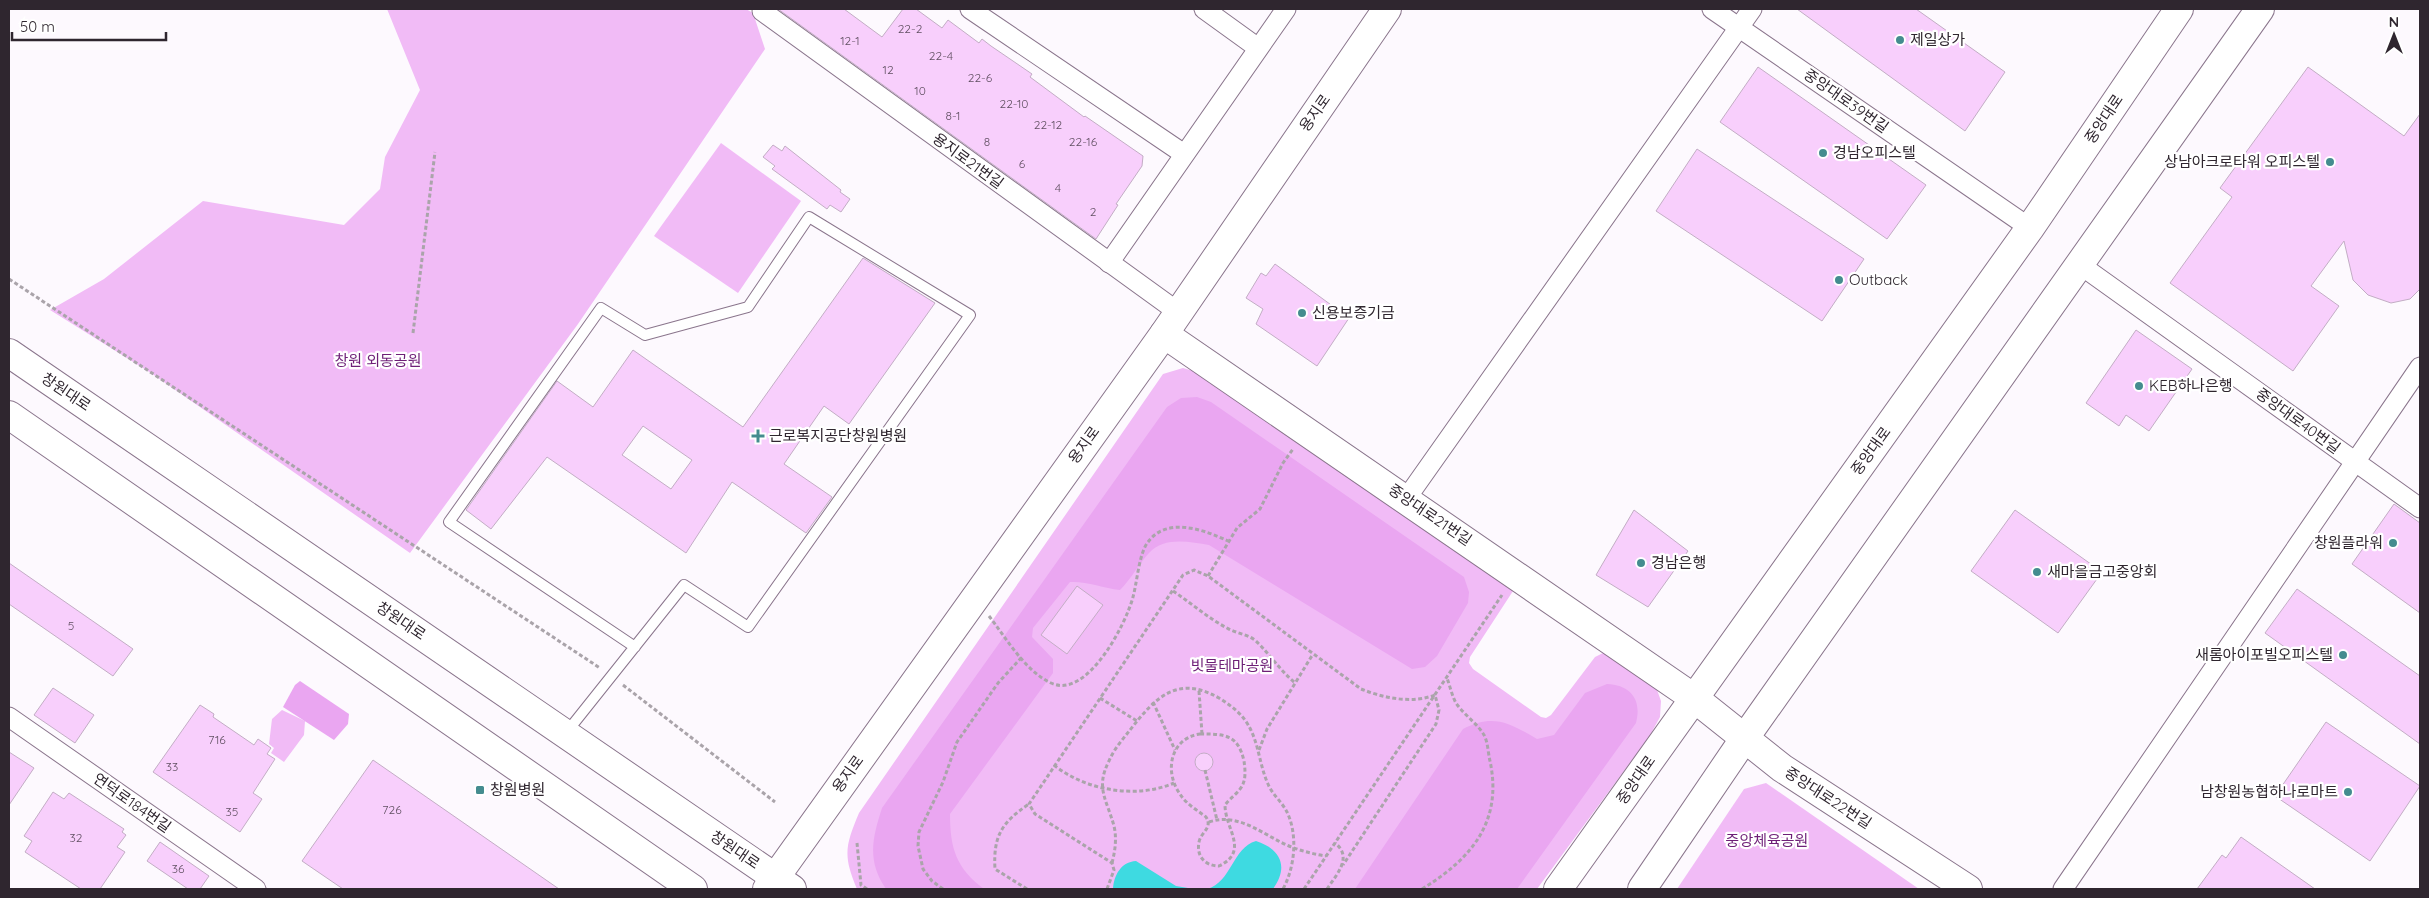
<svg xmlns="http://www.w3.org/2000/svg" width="2429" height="898" font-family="Quicksand,'Noto Sans KR',sans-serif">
	<rect width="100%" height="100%" fill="#fdf9fe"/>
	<!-- green -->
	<g fill="#f1bbf6">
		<polygon points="387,9 746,9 753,13 765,49 578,324 410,553 151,373 50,310 104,279 203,201 344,225 380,189 385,157 420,90"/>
		<polygon points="721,143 801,201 738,293 654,236"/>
		<path d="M1183,368l21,6 309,217 -43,66 -1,6 4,6 68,48 5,1 5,-3 44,-58 10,-5 51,35 5,14 -1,16 -11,20 -112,152h-680c-14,-33 -12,-43 2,-76l304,-439z"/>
		<polygon points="282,710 305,721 304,735 284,762 271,753 274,748 269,744 272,719"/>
		<polygon points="1766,783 1919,889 1677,889 1744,789"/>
	</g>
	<!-- forest -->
	<g fill="#eaa6f1">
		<path d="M1197,397l14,5 253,175 5,15 -1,11 -31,53 -12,11 -13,2 -203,-124c-19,-3 -45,-9 -60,8 -11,12 -17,25 -29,37 -17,-2 -34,-9 -50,-8l-37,46 -1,9 21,22v14l-103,141c0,34 6,54 34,75h-98c-19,-28 -14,-50 -4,-81l285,-401 14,-9z"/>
		<polygon points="300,681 349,714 348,724 334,740 283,707 295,685"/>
		<path d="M1607,684c24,1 35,16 29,39l-119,166h-162l108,-160c30,-16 47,-6 74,10l17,-4 31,-42z"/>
	</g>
	<!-- water -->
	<g fill="#3edae1">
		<path d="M1256,841c25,8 33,26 17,48h-66c25,-7 25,-41 49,-48z"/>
		<path d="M1136,861l40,25 18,3h-81c1,-14 8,-27 23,-28z"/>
	</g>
	<!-- building -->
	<g fill="#f8cffc" stroke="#c3adc5" fill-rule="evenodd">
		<polygon points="778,9 844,9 882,37 903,9 916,9 942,28 948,20 979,43 982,39 991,46 1032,74 1030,77 1084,117 1085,116 1143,156 1142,166 1116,204 1118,205 1096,239"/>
		<polygon points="1797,9 1916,9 2005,72 1965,131"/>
		<polygon points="1758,67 1926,185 1887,239 1720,122"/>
		<polygon points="2308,67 2404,136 2420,114 2420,289 2410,299 2391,303 2368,295 2353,280 2344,241 2311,286 2339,306 2293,371 2170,283 2232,197 2220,188"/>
		<polygon points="773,145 782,151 785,146 841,190 840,192 850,199 841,212 830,205 827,209 772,169 775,166 763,157"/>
		<polygon points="1697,149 1864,259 1822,321 1656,211"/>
		<path d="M863,258l72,45 -86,121 -25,-18 -40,58 48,33 -26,36 -74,-51 -46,71 -139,-96 -56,72 -25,-19 91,-129 36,26 40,-57 110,77zM643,426l49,34 -21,29 -49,-34z"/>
		<polygon points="1275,264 1349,318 1317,366 1256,324 1263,309 1246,298 1261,273 1266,276"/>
		<polygon points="2136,330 2192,369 2149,431 2126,415 2119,426 2086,403"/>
		<polygon points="2394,504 2420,523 2420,613 2352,564"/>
		<polygon points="1634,510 1688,551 1648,607 1596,575"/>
		<polygon points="2015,510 2102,572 2058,633 1971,571"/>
		<polygon points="9,563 133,649 113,676 9,604"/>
		<polygon points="1077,586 1103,605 1067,654 1041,635"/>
		<polygon points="2297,589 2420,676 2420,744 2265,633"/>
		<polygon points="53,688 94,715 75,743 34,715"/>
		<polygon points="200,705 214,714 213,717 254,745 258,739 271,748 267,754 275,759 253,793 262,799 240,832 153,772"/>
		<polygon points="2326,722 2420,786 2370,861 2275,796"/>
		<polygon points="9,752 34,768 9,805"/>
		<circle cx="1204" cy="762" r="9"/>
		<polygon points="373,760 559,889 343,889 302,861"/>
		<polygon points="53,792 64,799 69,793 124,829 122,832 126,835 117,847 125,852 100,889 81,889 25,852 32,841 24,836"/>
		<polygon points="2241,837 2315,889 2197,889 2222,855 2226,858"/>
		<polygon points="160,842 209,876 200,889 188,889 147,861"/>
	</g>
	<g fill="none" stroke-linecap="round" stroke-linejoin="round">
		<!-- lane casing -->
		<g stroke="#8a758c" stroke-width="12">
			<polyline id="lane" points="566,733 684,585 748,627 970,315 809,217 748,307 645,335 601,308 449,522 635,647"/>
		</g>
		<!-- street casing -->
		<g stroke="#8a758c" stroke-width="21">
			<g id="street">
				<polyline points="764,9 762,11 1178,312"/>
				<polyline points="970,9 1184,154"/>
				<polyline points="1204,9 1258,48"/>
				<polyline points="1712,9 2030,228"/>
				<polyline points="1109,263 1286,9"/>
				<polyline points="2079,264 2420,508"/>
				<polyline points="1406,499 1752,9"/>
				<polyline points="9,717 256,889"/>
				<polyline points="2063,889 2420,367"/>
			</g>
		</g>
		<!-- secondary casing -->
		<g stroke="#8a758c" stroke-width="30">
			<g id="secondary">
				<polyline points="1164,334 1694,698 1782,768 1968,889"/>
				<polyline points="767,889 1164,334 1387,9"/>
			</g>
		</g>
		<!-- primary casing -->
		<g stroke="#8a758c" stroke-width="30">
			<g id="primary">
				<polyline points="9,353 792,889"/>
				<polyline points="9,415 693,889"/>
				<polyline points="1558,889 2030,228 2179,9"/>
				<polyline points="1642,889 1744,739 2260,9"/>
			</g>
		</g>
		<!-- path -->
		<g stroke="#aaa4aa" stroke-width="3" stroke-dasharray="4 2.5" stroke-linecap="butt">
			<polyline points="9,279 600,668"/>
			<polyline points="413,333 435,152"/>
			<polyline points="1208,576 1237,528 1260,509 1283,463 1293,449"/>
			<path d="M1173,591c18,12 35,27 54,37 10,6 23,6 31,15 13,13 22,27 36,39"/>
			<path d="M989,616c17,22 36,55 62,67 36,17 75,-59 82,-86 4,-14 6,-44 15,-55 19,-26 57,-12 80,-1"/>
			<polyline points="623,685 775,802"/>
			<polyline points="1199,691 1202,734"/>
			<polyline points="1100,698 1137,721"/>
			<polyline points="1153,702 1175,750"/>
			<path d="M1200,734c24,0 38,0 44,27 1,7 2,16 -1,23 -3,8 -13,14 -18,21 0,24 25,46 -6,61 -13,0 -23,-9 -20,-24 2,-10 14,-14 7,-25 -9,-7 -20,-13 -26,-23 -16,-22 -10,-56 20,-60z"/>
			<polyline points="1259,750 1267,729 1313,654"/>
			<path d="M1054,765c32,26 83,34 120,18"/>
			<polyline points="1205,770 1217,820"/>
			<path d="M1209,822c30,-10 54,13 80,24 12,5 24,8 37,10"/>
			<polyline points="857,843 861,885 867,889"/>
			<path d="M1112,863c3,-12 5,-24 2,-37 -7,-26 -19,-38 -5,-65 5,-12 14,-22 21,-31 25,-32 47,-56 89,-32 11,7 21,14 28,25 12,19 12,41 21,61 4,10 14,18 19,28 11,23 8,55 -4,77"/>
			<polyline points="943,889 932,881 923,869 918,846 919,832 943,782 957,742 998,683 1022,657"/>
			<path d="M1027,889l-32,-20c-2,-33 7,-47 34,-65"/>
			<path d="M1107,889l7,-19 -2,-7 -77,-49 -6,-10 154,-229 11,-5 14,6 153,113c23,9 50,15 74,6l4,15 -3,14 -93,141"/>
			<polyline points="1304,889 1502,595"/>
			<path d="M1327,889c10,-15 26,-32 8,-46"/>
			<path d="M1422,889c49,-30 81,-67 68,-128 -2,-8 -2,-19 -6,-26 -7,-12 -20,-20 -28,-32 -4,-7 -6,-17 -9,-25"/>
		</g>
		<!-- lane -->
		<use href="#lane" stroke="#fff" stroke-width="10"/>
		<!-- street -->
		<use href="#street" stroke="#fff" stroke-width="19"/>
		<!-- secondary -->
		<use href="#secondary" stroke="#fff" stroke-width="28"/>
		<!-- primary -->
		<use href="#primary" stroke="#fff" stroke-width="28"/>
	</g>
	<!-- markers -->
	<g fill="#448c8f" stroke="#fff" stroke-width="2">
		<circle cx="1900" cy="40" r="5"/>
		<circle cx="1823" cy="153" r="5"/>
		<circle cx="2330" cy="162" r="5"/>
		<circle cx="1839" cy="280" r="5"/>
		<circle cx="1302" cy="313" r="5"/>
		<circle cx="2139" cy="386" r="5"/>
		<path d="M755.5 428.5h5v5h5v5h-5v5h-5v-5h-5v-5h5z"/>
		<circle cx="2393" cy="543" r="5"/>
		<circle cx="1641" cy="563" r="5"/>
		<circle cx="2037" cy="572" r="5"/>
		<circle cx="2343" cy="655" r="5"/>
		<rect x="475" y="785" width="10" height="10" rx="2.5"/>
		<circle cx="2348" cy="792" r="5"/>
	</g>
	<g text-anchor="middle" stroke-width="4.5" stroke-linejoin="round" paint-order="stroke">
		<!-- number labels -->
		<g font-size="12" fill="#615062">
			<text x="910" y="33">22-2</text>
			<text x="850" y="45">12-1</text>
			<text x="941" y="60">22-4</text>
			<text x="888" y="74">12</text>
			<text x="980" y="82">22-6</text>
			<text x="920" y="95">10</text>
			<text x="1014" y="108">22-10</text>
			<text x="953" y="120">8-1</text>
			<text x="1048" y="129">22-12</text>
			<text x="987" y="146">8</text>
			<text x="1083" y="146">22-16</text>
			<text x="1022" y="168">6</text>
			<text x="1058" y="192">4</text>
			<text x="1093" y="216">2</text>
			<text x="71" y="630">5</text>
			<text x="217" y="744">716</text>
			<text x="172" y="771">33</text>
			<text x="392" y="814">726</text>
			<text x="232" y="816">35</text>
			<text x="76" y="842">32</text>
			<text x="178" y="873">36</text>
		</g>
		<!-- poi labels -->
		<g font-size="15" fill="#2f262f" stroke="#fff" text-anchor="start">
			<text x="1910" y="45">제일상가</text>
			<text x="1833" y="158">경남오피스텔</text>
			<text x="2320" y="167" text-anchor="end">상남아크로타워 오피스텔</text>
			<text x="1849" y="285">Outback</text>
			<text x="1312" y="318">신용보증기금</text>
			<text x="2149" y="391">KEB하나은행</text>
			<text x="769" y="441">근로복지공단창원병원</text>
			<text x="2383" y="548" text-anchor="end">창원플라워</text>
			<text x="1651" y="568">경남은행</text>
			<text x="2047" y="577">새마을금고중앙회</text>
			<text x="2333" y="660" text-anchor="end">새롬아이포빌오피스텔</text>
			<text x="490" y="795">창원병원</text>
			<text x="2338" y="797" text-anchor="end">남창원농협하나로마트</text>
		</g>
		<!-- street labels -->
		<g font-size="15" fill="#2f262f" stroke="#fff">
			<text transform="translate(1846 101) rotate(35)" y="5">중앙대로39번길</text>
			<text transform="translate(1315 113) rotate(-55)" y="5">용지로</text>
			<text transform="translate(2104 119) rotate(-56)" y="5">중앙대로</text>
			<text transform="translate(968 161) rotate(36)" y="5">용지로21번길</text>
			<text transform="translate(66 392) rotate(34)" y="5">창원대로</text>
			<text transform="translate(2298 421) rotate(36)" y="5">중앙대로40번길</text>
			<text transform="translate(1084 445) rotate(-54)" y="5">용지로</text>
			<text transform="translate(1871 451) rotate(-54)" y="5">중앙대로</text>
			<text transform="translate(1430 515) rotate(34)" y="5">중앙대로21번길</text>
			<text transform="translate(401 621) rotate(34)" y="5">창원대로</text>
			<text transform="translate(848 774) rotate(-54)" y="5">용지로</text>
			<text transform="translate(1636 780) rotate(-55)" y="5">중앙대로</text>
			<text transform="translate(1828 798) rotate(33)" y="5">중앙대로22번길</text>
			<text transform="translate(132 803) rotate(35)" y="5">연덕로184번길</text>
			<text transform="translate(735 850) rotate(34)" y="5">창원대로</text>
		</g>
		<!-- park labels -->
		<g font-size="15" fill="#6e1f77" stroke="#fff">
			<text x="378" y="366">창원 외동공원</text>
			<text x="1232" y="671">빗물테마공원</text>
			<text x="1767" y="846">중앙체육공원</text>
		</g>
	</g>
	<!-- border -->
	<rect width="2429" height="898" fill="none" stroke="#2f262f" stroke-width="20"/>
	<!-- north arrow -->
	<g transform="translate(2394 35)" stroke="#ffffff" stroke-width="4" paint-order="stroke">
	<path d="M0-4L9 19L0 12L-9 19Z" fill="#2f262f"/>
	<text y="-8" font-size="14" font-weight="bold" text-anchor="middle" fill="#2f262f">N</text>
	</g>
	<!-- scale -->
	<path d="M12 32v8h154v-8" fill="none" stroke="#2f262f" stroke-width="2.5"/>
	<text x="20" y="32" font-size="15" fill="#2f262f" stroke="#ffffff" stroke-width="4" paint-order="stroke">50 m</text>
</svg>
